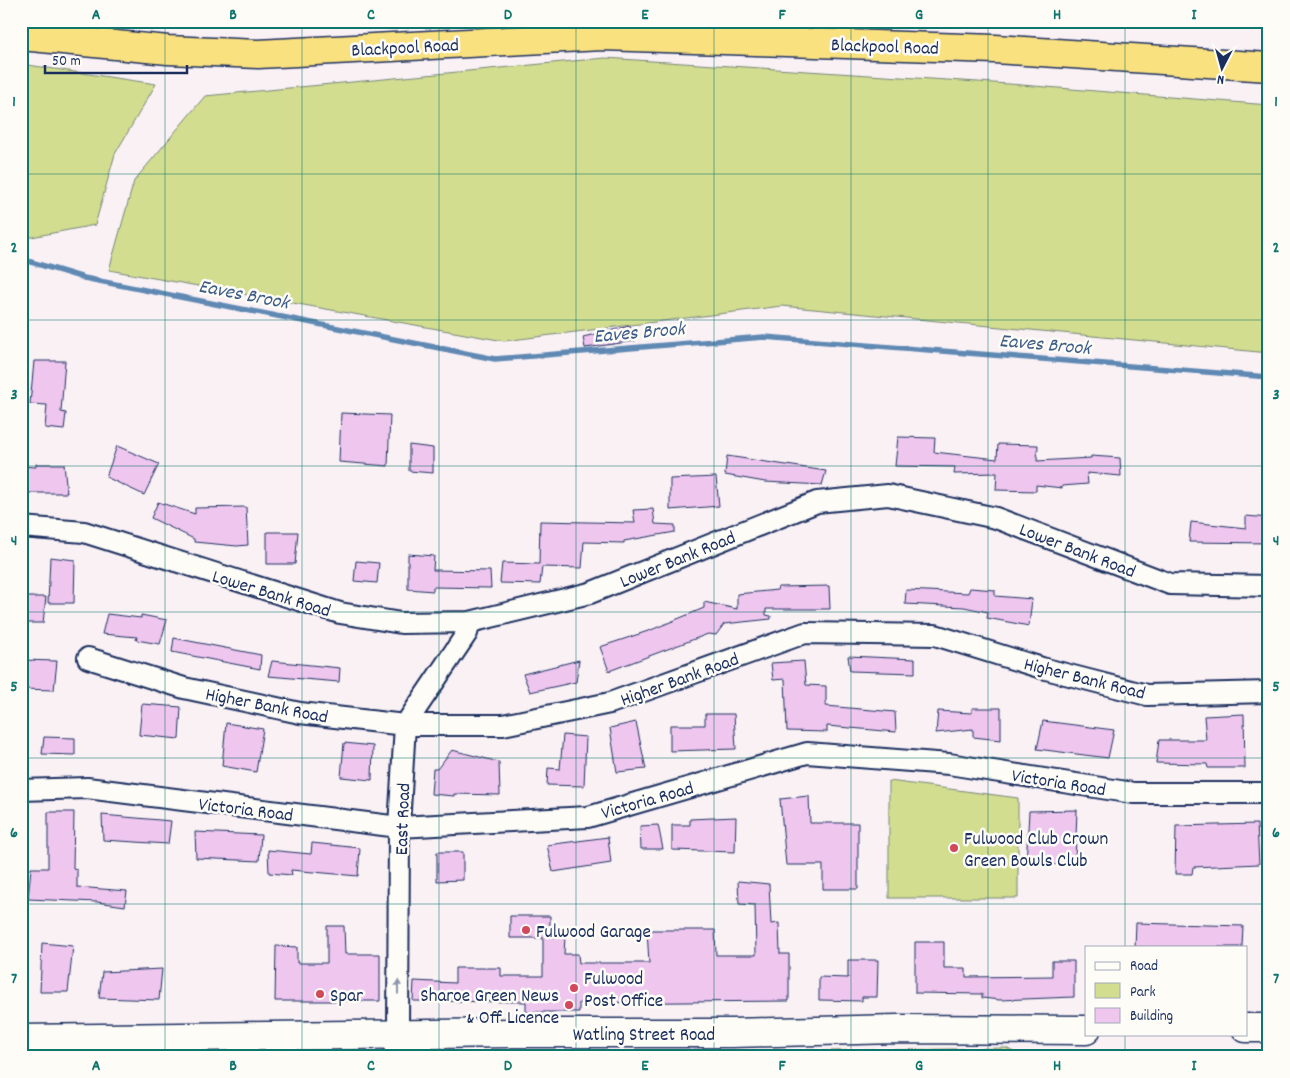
<svg xmlns="http://www.w3.org/2000/svg" width="1290" height="1078" font-family="Dekko,sans-serif">
	<rect width="100%" height="100%" fill="#faf1f5"/>
	<filter id="ink" filterUnits="userSpaceOnUse"><feTurbulence type="fractalNoise" baseFrequency=".02" numOctaves="2"/><feDisplacementMap in="SourceGraphic" scale="10" xChannelSelector="R" yChannelSelector="G"/><feConvolveMatrix kernelMatrix="1 2 1 2 8 2 1 2 1" color-interpolation-filters="sRGB"/></filter>
	<g filter="url(#ink)">
		<!-- green -->
		<g fill="#d2dd90" stroke="#768677">
			<polygon points="1207,21 1269,21 1269,24"/>
			<polygon points="605,58 1009,84 1269,105 1269,353 782,306 504,341 109,270 134,181 205,96"/>
			<polygon points="21,64 156,84 115,154 95,225 21,239"/>
			<polygon points="889,781 1018,798 1018,898 889,898"/>
			<polygon points="1006,1048 1023,1057 462,1057"/>
		</g>
		<g fill="none" stroke-linecap="round" stroke-linejoin="round">
			<!-- stream -->
			<polyline stroke="#5f89b3" stroke-width="5.5" points="21,259 84,278 495,359 764,337 1269,377"/>
		</g>
		<!-- building -->
		<g fill="#eec6ee" stroke="#1b2f5e">
			<polygon points="630,326 635,341 585,348 583,337"/>
			<polygon points="34,361 65,361 61,412 66,413 64,430 45,428 47,405 30,404"/>
			<polygon points="341,413 390,415 388,466 339,462"/>
			<polygon points="898,437 935,438 934,452 997,459 998,444 1038,445 1037,461 1091,458 1091,456 1120,458 1121,476 1087,473 1088,484 1062,486 1062,488 1036,485 1036,491 996,490 997,473 954,474 955,467 895,466"/>
			<polygon points="409,445 433,448 433,473 409,471"/>
			<polygon points="117,446 159,464 144,495 106,477"/>
			<polygon points="727,456 826,471 822,485 765,482 725,475"/>
			<polygon points="36,464 64,464 67,493 21,493 21,466 36,467"/>
			<polygon points="716,477 719,506 670,510 670,479"/>
			<polygon points="158,502 195,514 195,508 246,507 248,545 237,546 194,542 194,539 151,518"/>
			<polygon points="653,509 655,524 675,525 675,532 624,541 624,543 584,542 582,568 542,567 540,584 500,583 502,563 539,564 540,521 635,523 633,510"/>
			<polygon points="1246,516 1269,518 1269,543 1189,542 1191,522 1246,528"/>
			<polygon points="267,532 298,532 295,564 267,564"/>
			<polygon points="408,554 434,556 433,570 490,571 491,588 433,587 433,591 408,589"/>
			<polygon points="50,557 75,560 74,603 48,603"/>
			<polygon points="356,561 379,563 377,583 354,581"/>
			<polygon points="829,586 830,609 766,609 766,615 771,616 771,619 724,624 716,635 708,634 609,671 600,647 651,630 704,608 704,602 737,609 737,594 777,590 778,587"/>
			<polygon points="970,588 995,590 995,596 1032,599 1029,626 987,618 988,612 964,607 905,604 906,590 968,593"/>
			<polygon points="21,597 46,597 43,623 21,623"/>
			<polygon points="107,614 141,618 141,615 167,620 160,644 136,640 137,637 102,634"/>
			<polygon points="174,638 261,655 260,669 172,652"/>
			<polygon points="848,656 915,659 915,673 850,671"/>
			<polygon points="21,660 57,661 54,690 21,689"/>
			<polygon points="579,660 576,682 530,692 523,674"/>
			<polygon points="272,661 340,668 339,682 268,676"/>
			<polygon points="804,661 806,685 826,686 826,706 895,712 896,732 827,726 827,732 787,731 785,679 773,680 771,663"/>
			<polygon points="142,704 181,707 179,739 139,735"/>
			<polygon points="972,708 1001,708 1001,740 973,737 973,729 936,733 938,711 972,713"/>
			<polygon points="705,714 734,714 736,749 670,751 670,725 705,725"/>
			<polygon points="1244,714 1245,768 1208,768 1207,764 1156,763 1159,740 1206,740 1204,716"/>
			<polygon points="1043,721 1114,730 1108,758 1037,749"/>
			<polygon points="636,722 646,769 617,772 610,728"/>
			<polygon points="226,723 263,729 256,772 222,766"/>
			<polygon points="563,735 586,737 584,786 547,785 548,768 560,769"/>
			<polygon points="44,737 75,738 75,755 42,754"/>
			<polygon points="344,743 373,746 372,780 341,777"/>
			<polygon points="452,750 499,762 500,795 454,794 454,796 431,794 433,769 437,769"/>
			<polygon points="809,796 810,823 858,823 858,889 823,889 823,865 786,865 780,799"/>
			<polygon points="1077,810 1075,864 1026,865 1029,811"/>
			<polygon points="48,812 74,812 73,869 77,870 77,887 127,891 125,906 97,902 28,899 31,868 48,868"/>
			<polygon points="102,815 171,821 168,844 103,840"/>
			<polygon points="736,817 735,852 672,850 672,825 690,825 690,819"/>
			<polygon points="1257,824 1259,864 1193,867 1192,874 1175,874 1176,826"/>
			<polygon points="658,825 663,849 641,849 640,826"/>
			<polygon points="195,832 261,835 259,861 196,858"/>
			<polygon points="608,837 611,863 553,872 547,845"/>
			<polygon points="312,843 360,848 358,876 291,870 292,875 269,873 268,850 311,854"/>
			<polygon points="437,852 463,852 463,880 437,881"/>
			<polygon points="738,881 769,884 771,924 779,923 780,954 789,954 789,1001 579,1003 579,1012 526,1012 526,1002 413,1001 414,981 455,983 455,968 501,968 501,976 543,976 543,938 510,938 510,916 550,916 550,937 565,937 564,954 578,954 579,963 649,963 647,930 715,930 716,955 756,955 755,905 739,904"/>
			<polygon points="1136,923 1243,926 1242,947 1135,947"/>
			<polygon points="327,926 344,926 345,954 380,954 380,1001 275,1001 276,946 297,947 297,963 327,963"/>
			<polygon points="915,942 944,942 944,968 966,968 966,977 1052,976 1052,961 1074,961 1074,997 1000,1000 982,998 982,994 915,993"/>
			<polygon points="42,943 73,946 68,992 40,992"/>
			<polygon points="848,960 878,960 877,997 862,997 862,1001 819,1000 819,977 848,978"/>
			<polygon points="162,969 159,1000 99,998 102,972"/>
		</g>
		<g fill="none" stroke-linecap="round" stroke-linejoin="round">
			<!-- minor casing -->
			<g stroke="#1b2f5e" stroke-width="24">
				<g id="minor">
					<polyline points="21,527 84,532 340,613 401,623 470,622 590,593 817,502 888,495 996,518 1170,584 1269,586"/>
					<polyline points="88,658 184,688 300,713 405,725 503,725 610,703 805,633 935,635 1042,668 1147,695 1269,692"/>
					<polyline points="21,790 87,788 399,827 588,817 807,753 949,764 1133,793 1269,793"/>
					<polyline points="398,1036 399,827 405,725 467,633 470,622"/>
					<polyline points="179,1057 180,1036"/>
				</g>
			</g>
			<!-- tertiary casing -->
			<g stroke="#1b2f5e" stroke-width="29">
				<polyline id="tertiary" points="397,1057 398,1036"/>
			</g>
			<!-- secondary casing -->
			<g stroke="#1b2f5e" stroke-width="31">
				<g id="secondary">
					<polyline points="1246,1028 1269,1028"/>
					<polyline points="21,1039 514,1033 732,1033 897,1029 1086,1030"/>
				</g>
			</g>
			<!-- trunk casing -->
			<g stroke="#1b2f5e" stroke-width="31">
				<polyline id="trunk" points="21,36 168,50 258,54 602,36 995,49 1269,67"/>
			</g>
			<!-- minor -->
			<use href="#minor" stroke="#fdfcf7" stroke-width="20"/>
			<!-- tertiary -->
			<use href="#tertiary" stroke="#fdfcf7" stroke-width="25"/>
			<!-- secondary -->
			<use href="#secondary" stroke="#fdfcf7" stroke-width="28"/>
			<!-- trunk -->
			<use href="#trunk" stroke="#fae180" stroke-width="28"/>
		</g>
		<!-- one-way arrows -->
		<defs><path id="oneway-solid" d="M-6-.8H1V-3.2L6.5 0L1 3.2V.8H-6Z" transform="scale(1.25)"/></defs>
		<use fill="#8c96aa" href="#oneway-solid" transform="translate(398 987) rotate(-90)"/>
	</g>
	<!-- grid -->
	<path fill="none" stroke="#0f766e" stroke-width="1" stroke-opacity="0.55" d="M165,21v1036M302,21v1036M439,21v1036M576,21v1036M714,21v1036M851,21v1036M988,21v1036M1125,21v926M21,174h1248M21,320h1248M21,466h1248M21,612h1248M21,758h1248M21,904h1248M1125,1034v23"/>
	<!-- markers -->
	<g fill="#d1495b" stroke="#fdfcf7" stroke-width="2">
		<circle cx="954" cy="848" r="5"/>
		<circle cx="526" cy="930" r="5"/>
		<circle cx="574" cy="988" r="5"/>
		<circle cx="320" cy="994" r="5"/>
		<circle cx="569" cy="1005" r="5"/>
	</g>
	<g text-anchor="middle" stroke-width="5" stroke-linejoin="round" paint-order="stroke">
		<!-- street labels -->
		<g font-size="19" fill="#1b2f5e" stroke="#fdfcf7">
			<text transform="translate(885 45) rotate(2)" y="7">Blackpool Road</text>
			<text transform="translate(405 46) rotate(-3)" y="7">Blackpool Road</text>
			<text transform="translate(1078 549) rotate(21)" y="7">Lower Bank Road</text>
			<text transform="translate(677 558) rotate(-22)" y="7">Lower Bank Road</text>
			<text transform="translate(272 592) rotate(17)" y="7">Lower Bank Road</text>
			<text transform="translate(1085 677) rotate(14)" y="7">Higher Bank Road</text>
			<text transform="translate(679 678) rotate(-20)" y="7">Higher Bank Road</text>
			<text transform="translate(267 704) rotate(11)" y="7">Higher Bank Road</text>
			<text transform="translate(1059 781) rotate(9)" y="7">Victoria Road</text>
			<text transform="translate(647 799) rotate(-16)" y="7">Victoria Road</text>
			<text transform="translate(246 808) rotate(7)" y="7">Victoria Road</text>
			<text transform="translate(401 819) rotate(-88)" y="7">East Road</text>
			<text x="644" y="1040">Watling Street Road</text>
		</g>
		<!-- poi labels -->
		<g font-size="19" fill="#1b2f5e" stroke="#fdfcf7" text-anchor="start">
			<text x="964" y="844">Fulwood Club Crown<tspan x="964" dy="22">Green Bowls Club</tspan></text>
			<text x="536" y="937">Fulwood Garage</text>
			<text x="584" y="984">Fulwood<tspan x="584" dy="22">Post Office</tspan></text>
			<text x="330" y="1001">Spar</text>
			<text x="559" y="1001" text-anchor="end">Sharoe Green News<tspan x="559" dy="22">&amp; Off Licence</tspan></text>
		</g>
		<!-- water labels -->
		<g font-size="20" font-style="italic" fill="#3d5c88" stroke="#fdfcf7">
			<text transform="translate(244 293) rotate(11)" y="7">Eaves Brook</text>
			<text transform="translate(639 331) rotate(-5)" y="7">Eaves Brook</text>
			<text transform="translate(1045 343) rotate(5)" y="7">Eaves Brook</text>
		</g>
	</g>
	<!-- margin -->
	<rect width="1290" height="1078" fill="none" stroke="#fdfcf7" stroke-width="55"/>
	<!-- legend -->
	<rect x="1085" y="946" width="162" height="90" fill="#fdfcf7" stroke="#a3aaba"/>
	<rect x="1095" y="962" width="25" height="8" fill="#fdfcf7" stroke="#a3aaba"/>
	<text x="1130" y="970" font-size="15" fill="#1b2f5e">Road</text>
	<rect x="1095" y="983" width="25" height="15" fill="#d2dd90" stroke="#a3aaba"/>
	<text x="1130" y="996" font-size="15" fill="#1b2f5e">Park</text>
	<rect x="1095" y="1008" width="25" height="15" fill="#eec6ee" stroke="#a3aaba"/>
	<text x="1130" y="1020" font-size="15" fill="#1b2f5e">Building</text>
	<!-- north arrow -->
	<g transform="translate(1222 68) rotate(186)" stroke="#fdfcf7" stroke-width="4" paint-order="stroke">
	<path d="M0-4L9 19L0 12L-9 19Z" fill="#1b2f5e"/>
	<text y="-8" font-size="14" font-weight="bold" text-anchor="middle" fill="#1b2f5e">N</text>
	</g>
	<!-- scale -->
	<path d="M45 65v8h142v-8" fill="none" stroke="#1b2f5e" stroke-width="2.5"/>
	<text x="52" y="65" font-size="15" fill="#1b2f5e" stroke="#fdfcf7" stroke-width="4" paint-order="stroke">50 m</text>
	<rect x="28" y="28" width="1234" height="1022" fill="none" stroke="#0f766e" stroke-width="2"/>
	<g font-size="16" text-anchor="middle" font-weight="bold" fill="#0f766e">
		<text x="96" y="19">A</text>
		<text x="233" y="19">B</text>
		<text x="371" y="19">C</text>
		<text x="508" y="19">D</text>
		<text x="645" y="19">E</text>
		<text x="782" y="19">F</text>
		<text x="919" y="19">G</text>
		<text x="1057" y="19">H</text>
		<text x="1194" y="19">I</text>
		<text x="14" y="106">1</text>
		<text x="1276" y="106">1</text>
		<text x="14" y="252">2</text>
		<text x="1276" y="252">2</text>
		<text x="14" y="399">3</text>
		<text x="1276" y="399">3</text>
		<text x="14" y="545">4</text>
		<text x="1276" y="545">4</text>
		<text x="14" y="691">5</text>
		<text x="1276" y="691">5</text>
		<text x="14" y="837">6</text>
		<text x="1276" y="837">6</text>
		<text x="14" y="983">7</text>
		<text x="1276" y="983">7</text>
		<text x="96" y="1070">A</text>
		<text x="233" y="1070">B</text>
		<text x="371" y="1070">C</text>
		<text x="508" y="1070">D</text>
		<text x="645" y="1070">E</text>
		<text x="782" y="1070">F</text>
		<text x="919" y="1070">G</text>
		<text x="1057" y="1070">H</text>
		<text x="1194" y="1070">I</text>
	</g>
</svg>
